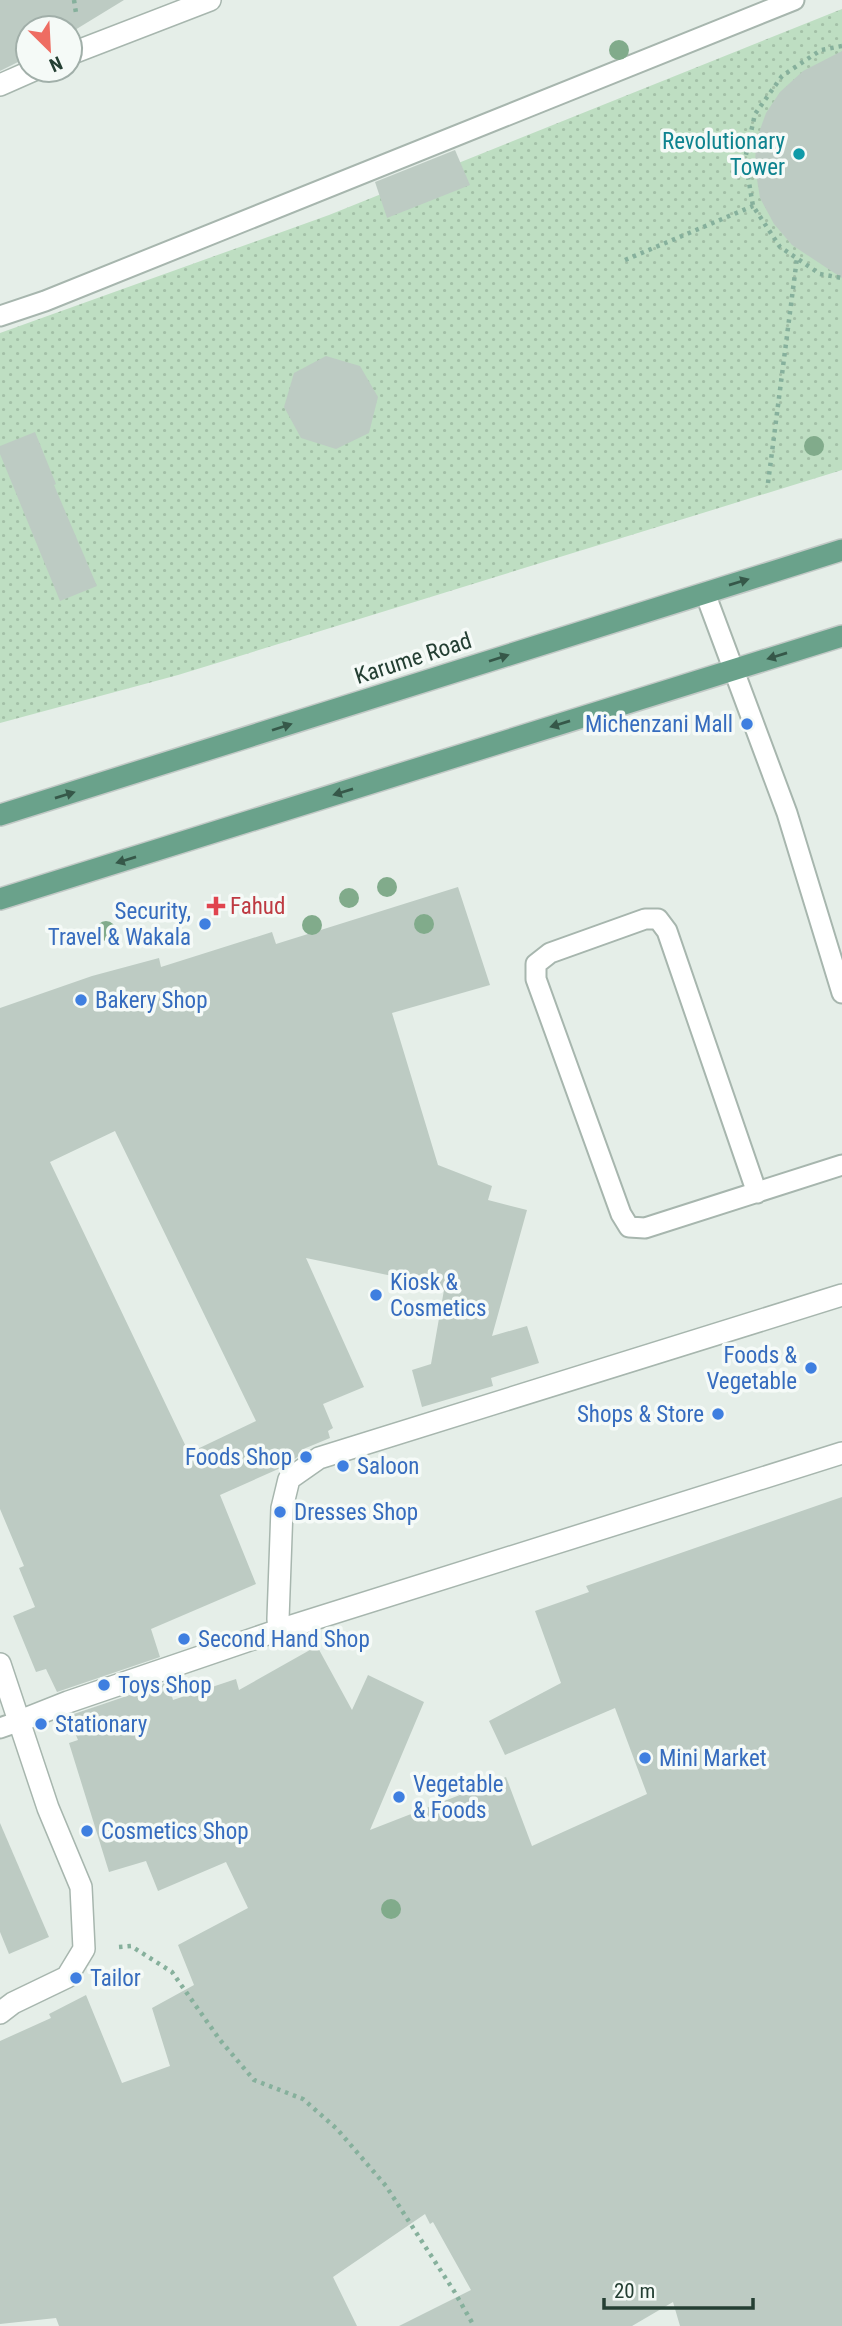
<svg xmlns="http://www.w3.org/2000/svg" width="842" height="2326" font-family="'Roboto Condensed',sans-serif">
	<defs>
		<pattern id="park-dots" width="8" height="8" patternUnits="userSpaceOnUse" patternTransform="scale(1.75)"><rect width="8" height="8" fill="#bedec2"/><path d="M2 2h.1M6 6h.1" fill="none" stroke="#a3c0a7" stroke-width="1.8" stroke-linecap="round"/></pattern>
	</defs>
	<rect width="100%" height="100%" fill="#e5eee8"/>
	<!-- park -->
	<polygon fill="url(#park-dots)" points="842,9 842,470 178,675 0,723 0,333 329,215"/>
	<!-- building -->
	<g fill="#bdcbc3" fill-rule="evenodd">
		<polygon points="0,0 124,0 70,33 70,28 28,28 28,57 0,71"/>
		<polygon points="842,51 842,278 792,245 774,224 760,198 755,167 756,141 766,113 780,92 803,71"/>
		<polygon points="455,150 470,185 387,218 375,182"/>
		<polygon points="326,356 360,366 378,397 369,433 336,449 301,438 284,407 294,373"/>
		<polygon points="35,432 56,484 54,485 97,586 60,601 0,454 0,446"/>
		<path d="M458,887l32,98 -98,28 46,152 54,21 -4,14 39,10 -35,126 35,-10 12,37 -48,15 2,8 -71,21 -10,-37 19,-6 13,-74 -42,-12 -96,-20 58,129 -41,17 10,24 -5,3 2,7 -29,12 2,3 -18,13 -65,29 36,89 -105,45 9,28 -103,35 -11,-23 -10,3 -23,-56 22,-9 -16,-39 5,-2 -24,-57v-501l92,-32 67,-18 2,9 111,-35 4,12zM115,1131l141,290 -67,32 -139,-291z"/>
		<polygon points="842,1497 842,2326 680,2326 673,2302 632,2326 399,2326 471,2290 433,2222 430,2224 425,2214 333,2277 357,2326 59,2326 56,2318 0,2324 0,2041 51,2018 49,2014 86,1995 122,2083 170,2066 152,2008 194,1985 178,1945 248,1908 226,1862 158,1891 146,1861 109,1872 69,1743 78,1740 68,1716 168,1682 173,1700 236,1679 239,1690 317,1646 352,1710 368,1675 424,1702 370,1830 506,1777 532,1846 647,1794 615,1708 505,1755 489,1721 561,1683 535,1611 589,1592 586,1586"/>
		<polygon points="0,1823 49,1937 9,1954 0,1932"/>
	</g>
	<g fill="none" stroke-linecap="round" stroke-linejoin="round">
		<!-- lane casing -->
		<g stroke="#a7b6ae" stroke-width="23">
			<g id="lane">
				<polyline points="0,316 45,301 794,0"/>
				<polyline points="705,593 787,813 842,993"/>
				<polyline points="757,1193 667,931 658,919 645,919 550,953 536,964 536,979 621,1214 629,1227 645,1228 842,1165"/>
				<polyline points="0,1728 20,1721"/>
			</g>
		</g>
		<!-- street casing -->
		<g stroke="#a7b6ae" stroke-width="24">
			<g id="street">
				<polyline points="70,54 210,0"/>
				<polyline points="0,85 34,70"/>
				<polyline points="279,1630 278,1619 282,1508 289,1479 319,1458 842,1295"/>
				<polyline points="0,1664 48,1808 81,1887 84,1949 67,1977 13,2003 0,2013"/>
				<polyline points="20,1721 68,1702 279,1630 842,1453"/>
			</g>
		</g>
		<!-- primary casing -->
		<g stroke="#c2c9c6" stroke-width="24">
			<g id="primary">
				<polyline points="0,815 842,550"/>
				<polyline points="0,899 842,636"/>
			</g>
		</g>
		<!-- path -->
		<g stroke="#86b09c" stroke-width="4.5" stroke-dasharray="3.5 5" stroke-linecap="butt">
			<polyline points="74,0 76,13"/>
			<polyline points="842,46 821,50 782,76 755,114 745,159 753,206 780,247 820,274 842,278"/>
			<polyline points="625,260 753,206"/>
			<polyline points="768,483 797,258"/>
			<polyline points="119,1947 131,1946 172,1972 220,2040 254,2080 303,2099 337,2129 386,2186 454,2291 474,2326"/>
		</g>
		<!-- lane -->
		<use href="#lane" stroke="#fff" stroke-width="19"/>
		<!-- street -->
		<use href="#street" stroke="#fff" stroke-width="21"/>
		<!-- primary -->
		<use href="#primary" stroke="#6aa28b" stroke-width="21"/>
	</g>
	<!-- trees -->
	<g fill="#81ab8b">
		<circle cx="619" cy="50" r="10"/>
		<circle cx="814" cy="446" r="10"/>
		<circle cx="387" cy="887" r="10"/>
		<circle cx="349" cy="898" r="10"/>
		<circle cx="424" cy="924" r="10"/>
		<circle cx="312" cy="925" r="10"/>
		<circle cx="106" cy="931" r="10"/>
		<circle cx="391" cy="1909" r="10"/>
	</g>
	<!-- one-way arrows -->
	<defs><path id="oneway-solid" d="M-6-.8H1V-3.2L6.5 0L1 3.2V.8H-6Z" transform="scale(1.75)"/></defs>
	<g fill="#365849">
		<use href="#oneway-solid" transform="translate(739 582) rotate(-17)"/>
		<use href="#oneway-solid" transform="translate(777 656) rotate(163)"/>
		<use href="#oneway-solid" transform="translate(499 658) rotate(-18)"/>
		<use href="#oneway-solid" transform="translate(560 724) rotate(163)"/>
		<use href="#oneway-solid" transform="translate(282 727) rotate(-18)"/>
		<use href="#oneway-solid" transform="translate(343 792) rotate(163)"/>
		<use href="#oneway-solid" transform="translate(65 795) rotate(-17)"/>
		<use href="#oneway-solid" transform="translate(126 860) rotate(163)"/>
	</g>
	<!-- markers -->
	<circle fill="#0f9aa8" stroke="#f5faf7" stroke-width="2.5" cx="799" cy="154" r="7"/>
	<g fill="#3f7fe0" stroke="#f5faf7" stroke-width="2.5">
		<circle cx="747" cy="724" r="7"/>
		<circle cx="205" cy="924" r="7"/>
		<circle cx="81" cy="1000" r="7"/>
		<circle cx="376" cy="1295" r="7"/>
		<circle cx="811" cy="1368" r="7"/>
		<circle cx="718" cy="1414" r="7"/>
		<circle cx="306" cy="1457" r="7"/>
		<circle cx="343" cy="1466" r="7"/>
		<circle cx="280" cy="1512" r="7"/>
		<circle cx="184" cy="1639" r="7"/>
		<circle cx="104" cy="1685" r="7"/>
		<circle cx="41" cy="1724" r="7"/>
		<circle cx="645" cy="1758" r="7"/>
		<circle cx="399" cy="1797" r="7"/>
		<circle cx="87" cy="1831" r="7"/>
		<circle cx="76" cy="1978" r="7"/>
	</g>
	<path fill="#e0444e" stroke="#f5faf7" stroke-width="2.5" d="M212.5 895.5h7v7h7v7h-7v7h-7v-7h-7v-7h7z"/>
	<g text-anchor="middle" stroke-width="7" stroke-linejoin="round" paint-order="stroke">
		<!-- culture labels -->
		<g font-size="23" fill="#0d838f" stroke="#f5faf7" text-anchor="end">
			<text x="785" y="149">Revolutionary<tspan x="785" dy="26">Tower</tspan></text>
		</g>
		<!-- street labels -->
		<g font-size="23" fill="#243f33" stroke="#f5faf7">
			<text transform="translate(413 658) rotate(-18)" y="8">Karume Road</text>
		</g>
		<!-- shop labels -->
		<g font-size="23" fill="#366cbe" stroke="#f5faf7" text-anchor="start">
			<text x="733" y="732" text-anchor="end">Michenzani Mall</text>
			<text x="191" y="919" text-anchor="end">Security,<tspan x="191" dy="26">Travel &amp; Wakala</tspan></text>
			<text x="95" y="1008">Bakery Shop</text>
			<text x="390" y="1290">Kiosk &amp;<tspan x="390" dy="26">Cosmetics</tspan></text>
			<text x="797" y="1363" text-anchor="end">Foods &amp;<tspan x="797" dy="26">Vegetable</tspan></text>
			<text x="704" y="1422" text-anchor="end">Shops &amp; Store</text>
			<text x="292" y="1465" text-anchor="end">Foods Shop</text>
			<text x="357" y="1474">Saloon</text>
			<text x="294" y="1520">Dresses Shop</text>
			<text x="198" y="1647">Second Hand Shop</text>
			<text x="118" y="1693">Toys Shop</text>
			<text x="55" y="1732">Stationary</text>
			<text x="659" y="1766">Mini Market</text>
			<text x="413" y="1792">Vegetable<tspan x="413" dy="26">&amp; Foods</tspan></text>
			<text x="101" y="1839">Cosmetics Shop</text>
			<text x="90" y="1986">Tailor</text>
		</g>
		<!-- health labels -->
		<g font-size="23" fill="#be3a42" stroke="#f5faf7" text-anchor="start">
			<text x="230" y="914">Fahud</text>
		</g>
	</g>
	<!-- north arrow -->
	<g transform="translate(49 49) rotate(156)"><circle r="33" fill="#f5faf7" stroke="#a1afa9" stroke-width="2"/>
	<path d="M0-5L12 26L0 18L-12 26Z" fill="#ee6d62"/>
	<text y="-10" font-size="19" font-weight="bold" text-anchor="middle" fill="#243f33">N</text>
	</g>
	<!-- scale -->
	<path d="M604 2298v10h149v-10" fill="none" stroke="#243f33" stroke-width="3.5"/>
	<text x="614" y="2298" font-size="21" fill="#243f33" stroke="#f5faf7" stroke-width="5" paint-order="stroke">20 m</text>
</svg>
